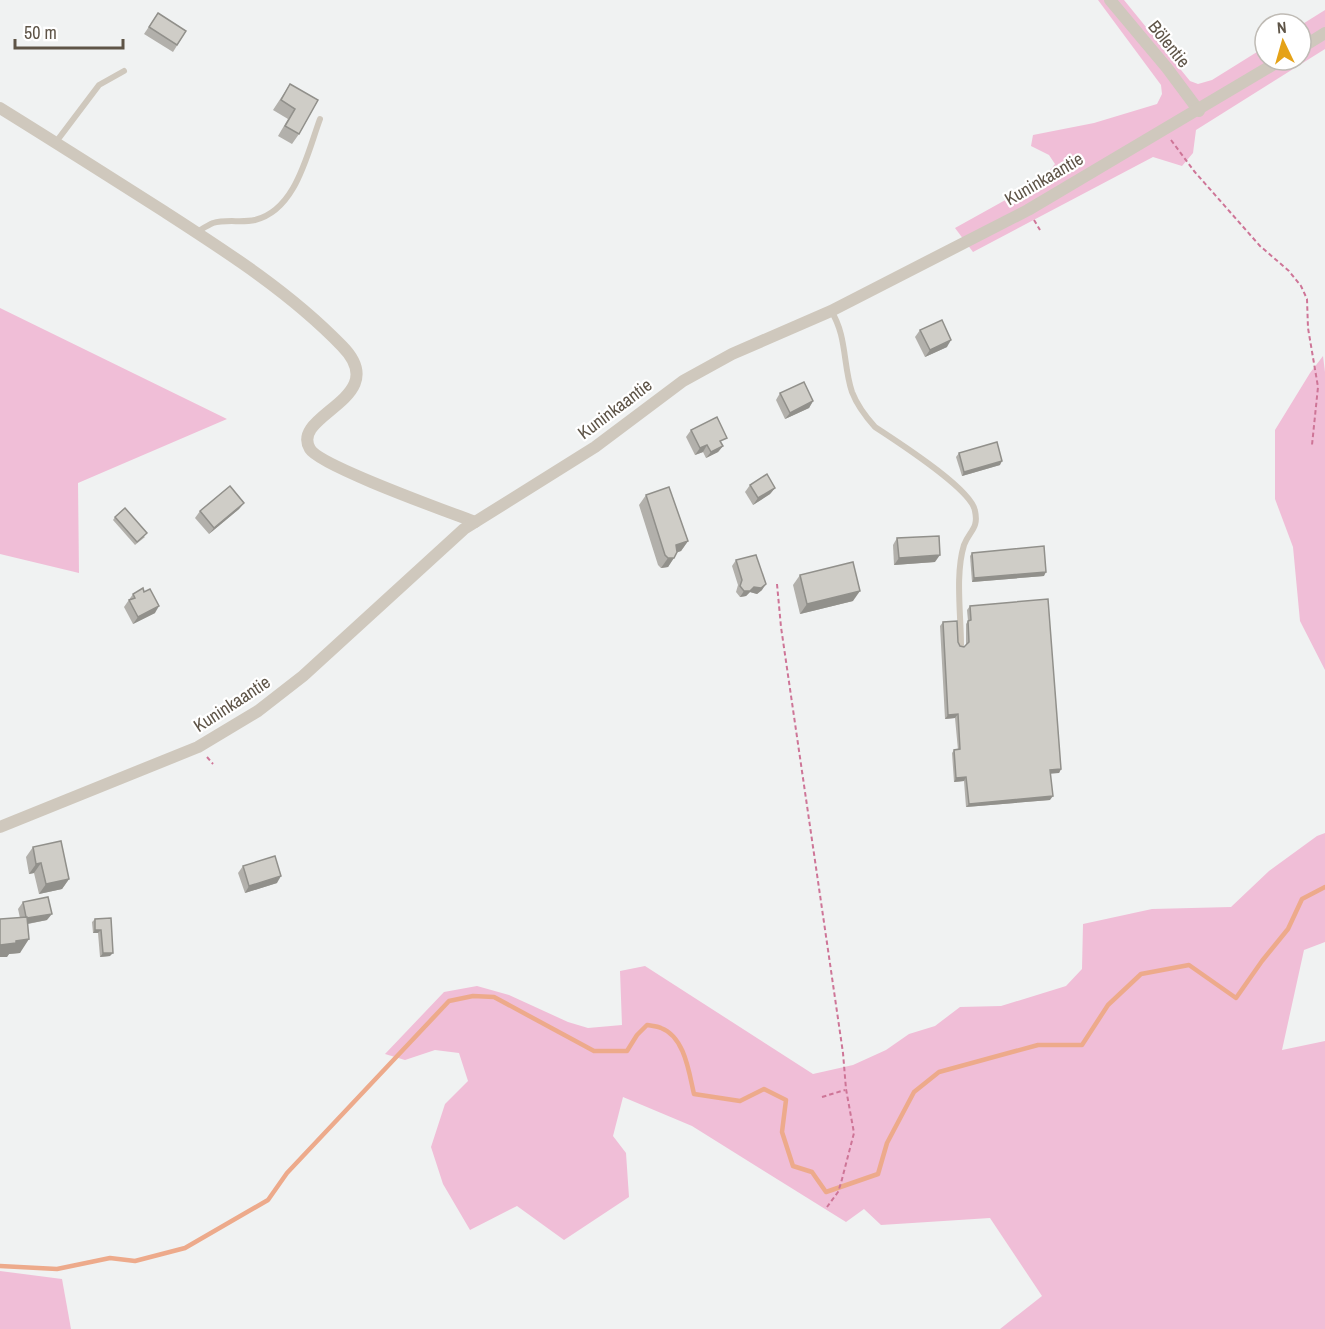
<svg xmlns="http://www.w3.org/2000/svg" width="1325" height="1329" font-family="'Archivo Narrow',sans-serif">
	<rect width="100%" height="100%" fill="#f0f2f2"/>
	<!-- green -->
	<g fill="#f0bed7">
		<polygon points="1098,0 1124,0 1190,81 1198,84 1212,80 1265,47 1265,60 1301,60 1301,25 1325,10 1325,49 1196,130 1193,153 1182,166 1153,157 973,252 955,228 1043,179 1055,164 1049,155 1031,146 1033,135 1094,123 1157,104 1162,94 1161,85"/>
		<polygon points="0,308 227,419 78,483 79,573 0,554"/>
		<polygon points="1323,356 1325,372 1325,670 1300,621 1293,547 1275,499 1275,430 1310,373"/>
		<polygon points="1325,833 1325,942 1304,950 1282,1050 1325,1041 1325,1329 1000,1329 1042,1296 990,1218 881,1225 864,1209 846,1222 692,1126 623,1097 613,1136 626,1153 629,1197 564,1240 517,1206 470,1230 443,1184 431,1147 445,1104 468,1081 459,1053 435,1050 405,1060 385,1054 444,992 477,986 509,995 568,1022 588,1028 622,1025 620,971 645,966 813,1074 853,1065 886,1050 909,1034 935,1026 960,1007 1001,1006 1066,986 1082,969 1083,924 1152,909 1231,907 1269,871 1317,836"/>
		<polygon points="0,1271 62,1279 71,1329 0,1329"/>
	</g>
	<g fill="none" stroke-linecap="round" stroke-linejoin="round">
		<!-- stream -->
		<path stroke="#edaa8b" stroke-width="4.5" d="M0,1266l57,3 53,-11 25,3 50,-13 83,-48 19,-27 162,-172 24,-5 21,1 100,54h33l10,-16 10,-10c5,1 10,1 14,3 24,9 28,45 33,66l46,7 24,-12 22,11 -4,32 11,34 19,6 14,20 52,-18 9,-31 27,-51 25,-20 99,-27h44l26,-40 33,-31 48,-9 47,33 26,-37 26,-32 14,-30 23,-12"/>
		<!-- path -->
		<g stroke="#ce7597" stroke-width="2" stroke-dasharray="4.5 3" stroke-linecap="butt">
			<polyline points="1171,140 1194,171 1260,246 1289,271 1301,286 1307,299 1308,328 1318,387 1312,445"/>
			<polyline points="1034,220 1040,230"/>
			<polyline points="777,584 781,627 843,1053 846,1089 854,1133 841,1183 838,1192 827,1207"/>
			<polyline points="207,757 213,764"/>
			<polyline points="822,1097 845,1090"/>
		</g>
		<!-- service -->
		<g stroke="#cfc8bd" stroke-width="6">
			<polyline points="56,142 99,85 124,71"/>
			<path d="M197,232c5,-3 11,-7 16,-9 13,-4 29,0 42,-3 41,-10 52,-66 65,-101"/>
			<path d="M831,311c16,24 12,55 21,81 5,13 14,25 23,35 21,14 97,62 100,84 4,18 -6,20 -11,34 -9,29 -3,70 -3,100"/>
		</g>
		<!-- minor -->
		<g stroke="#cfc8bd" stroke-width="12">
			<polyline points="1110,0 1167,68 1199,111"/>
			<polyline points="1301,48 1325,33"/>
			<path d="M0,108c55,34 110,69 165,104 62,40 126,81 177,134 52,53 -53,68 -32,103 10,17 139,63 165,73"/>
			<polyline points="0,827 198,747 258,711 303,676 464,529 595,447 683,381 732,354 831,311 1028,210 1281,60"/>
		</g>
	</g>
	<!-- wall -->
	<g fill="#b2b0ab">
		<polygon points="158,13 186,31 173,52 144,34"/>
		<polygon points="290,84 318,100 299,134 292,144 278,136 288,119 273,110"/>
		<polygon points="920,330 947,347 925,357 915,337"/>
		<polygon points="780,393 813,401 809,408 785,419 776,400"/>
		<polygon points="691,430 722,444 723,446 718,452 706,458 703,452 695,455 686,437"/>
		<polygon points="959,453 1000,465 962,476 956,457"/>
		<polygon points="750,485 775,488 770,494 753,505 745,492"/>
		<polygon points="646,495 688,541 681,551 677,552 668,567 661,568 658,565 639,505"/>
		<polygon points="244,503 239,509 209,534 195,518 200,511"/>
		<polygon points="115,517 145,537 135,545 113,520"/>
		<polygon points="897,538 935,562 894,565 893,545"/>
		<polygon points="972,553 1044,576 972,582 970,556"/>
		<polygon points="736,560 762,590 757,594 750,592 746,596 740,597 736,592 738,585 732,566"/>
		<polygon points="800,575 853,601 800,614 793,585"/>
		<polygon points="133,594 155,613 133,624 124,607"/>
		<polygon points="970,606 1061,769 1059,773 1051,773 1050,800 966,807 964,781 954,782 952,753 954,750 958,750 955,718 945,719 940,626 943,622 960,646 964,647 966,645 966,624 968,621 967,610"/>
		<polygon points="33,847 69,879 62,889 39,894 34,873 29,874 26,857"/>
		<polygon points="243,866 277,883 245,893 238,873"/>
		<polygon points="23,902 47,920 28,924 20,953 9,954 7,957 20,918 18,909"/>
		<polygon points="111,918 110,956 100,957 98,933 93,933 92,922 95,919"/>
	</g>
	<!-- shaded-wall -->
	<g fill="#91908b">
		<polygon points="951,340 947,347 925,357 930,350"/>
		<polygon points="813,401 809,408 785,419 790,413"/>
		<polygon points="707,445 703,452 695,455 700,448"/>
		<polygon points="723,446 718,452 706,458 711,452"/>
		<polygon points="1002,461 1000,465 962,476 964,472"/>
		<polygon points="775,488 770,494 753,505 758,498"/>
		<polygon points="244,503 239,509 209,534 214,528"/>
		<polygon points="688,541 681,551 670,555 676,545"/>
		<polygon points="940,555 935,562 894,565 899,558"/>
		<polygon points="668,558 674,558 668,567 661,568"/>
		<polygon points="1046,572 1044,576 972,582 974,578"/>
		<polygon points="766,584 762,590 757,594 750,592 746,596 740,597 744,591 754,587"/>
		<polygon points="860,591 853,601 800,614 807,604"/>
		<polygon points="159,606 155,613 133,624 138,617"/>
		<polygon points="958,714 955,718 945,719 948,715"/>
		<polygon points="1061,769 1059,773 1048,774 1050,770"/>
		<polygon points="966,777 964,781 954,782 956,778"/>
		<polygon points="1053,796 1050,800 966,807 969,804"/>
		<polygon points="41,863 34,873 29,874 36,864"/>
		<polygon points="281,876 277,883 245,893 249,886"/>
		<polygon points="69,879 62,889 39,894 46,884"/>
		<polygon points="52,914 47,920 21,925 26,918"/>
		<polygon points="95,930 101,930 98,933 93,933"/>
		<polygon points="29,939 20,953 9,954 7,957 0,957 0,945 16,941"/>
		<polygon points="103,953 113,953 110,956 100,957"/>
	</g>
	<!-- building -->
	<g fill="#cfcdc7" stroke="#91908b" stroke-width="1.5">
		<polygon points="158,13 186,31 177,45 149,27"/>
		<polygon points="290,84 318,100 299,134 285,126 295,109 281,100"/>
		<polygon points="942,320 951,340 930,350 920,330"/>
		<polygon points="804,382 813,401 790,413 780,393"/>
		<polygon points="717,417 727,438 720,441 723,446 711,452 707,445 700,448 691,430"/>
		<polygon points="997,442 1002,461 964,472 959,453"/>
		<polygon points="767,474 775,488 758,498 750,485"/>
		<polygon points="230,486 244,503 214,528 200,511"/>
		<polygon points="669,487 688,541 676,545 677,552 674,558 668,558 665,555 646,495"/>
		<polygon points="125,508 147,533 137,542 115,517"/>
		<polygon points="939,536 940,555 899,558 897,538"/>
		<polygon points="1044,546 1046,572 974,578 972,553"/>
		<polygon points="756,555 766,584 761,588 754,587 750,591 744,591 740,586 742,580 736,560"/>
		<polygon points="853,562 860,591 807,604 800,575"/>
		<polygon points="143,588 144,592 150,589 159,606 138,617 129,600 135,598 133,594"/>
		<polygon points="1048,599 1061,769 1050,770 1053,796 969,804 966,777 956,778 954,750 960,749 958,714 948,715 943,622 957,621 958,642 960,646 964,647 969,642 968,621 971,620 970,606"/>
		<polygon points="61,841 69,879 46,884 41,863 36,864 33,847"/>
		<polygon points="275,856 281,876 249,886 243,866"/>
		<polygon points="48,897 52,914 27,918 26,917 23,902"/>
		<polygon points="27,917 29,939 16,941 16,943 0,945 0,919"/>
		<polygon points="111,918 113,953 103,953 101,930 95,930 95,919"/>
	</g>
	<g text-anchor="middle" stroke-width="4.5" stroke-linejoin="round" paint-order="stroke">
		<!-- street labels -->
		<g font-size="18" fill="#5e5447" stroke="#fff">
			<text transform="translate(1169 44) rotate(51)" y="6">Bölentie</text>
			<text transform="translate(1044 179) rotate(-30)" y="6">Kuninkaantie</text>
			<text transform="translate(615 409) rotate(-37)" y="6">Kuninkaantie</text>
			<text transform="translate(232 704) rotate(-33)" y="6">Kuninkaantie</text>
		</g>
	</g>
	<!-- north arrow -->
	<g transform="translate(1283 42) rotate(355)"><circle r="28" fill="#ffffff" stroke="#bfbbb5" stroke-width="1.5"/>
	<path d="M0-4.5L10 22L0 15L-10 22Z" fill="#e5a217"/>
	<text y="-9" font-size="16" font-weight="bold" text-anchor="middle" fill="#5e5447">N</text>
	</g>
	<!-- scale -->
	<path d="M15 39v9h108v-9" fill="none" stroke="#5e5447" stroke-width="3"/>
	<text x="24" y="39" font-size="18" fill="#5e5447" stroke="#ffffff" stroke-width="4.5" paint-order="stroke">50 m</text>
</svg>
